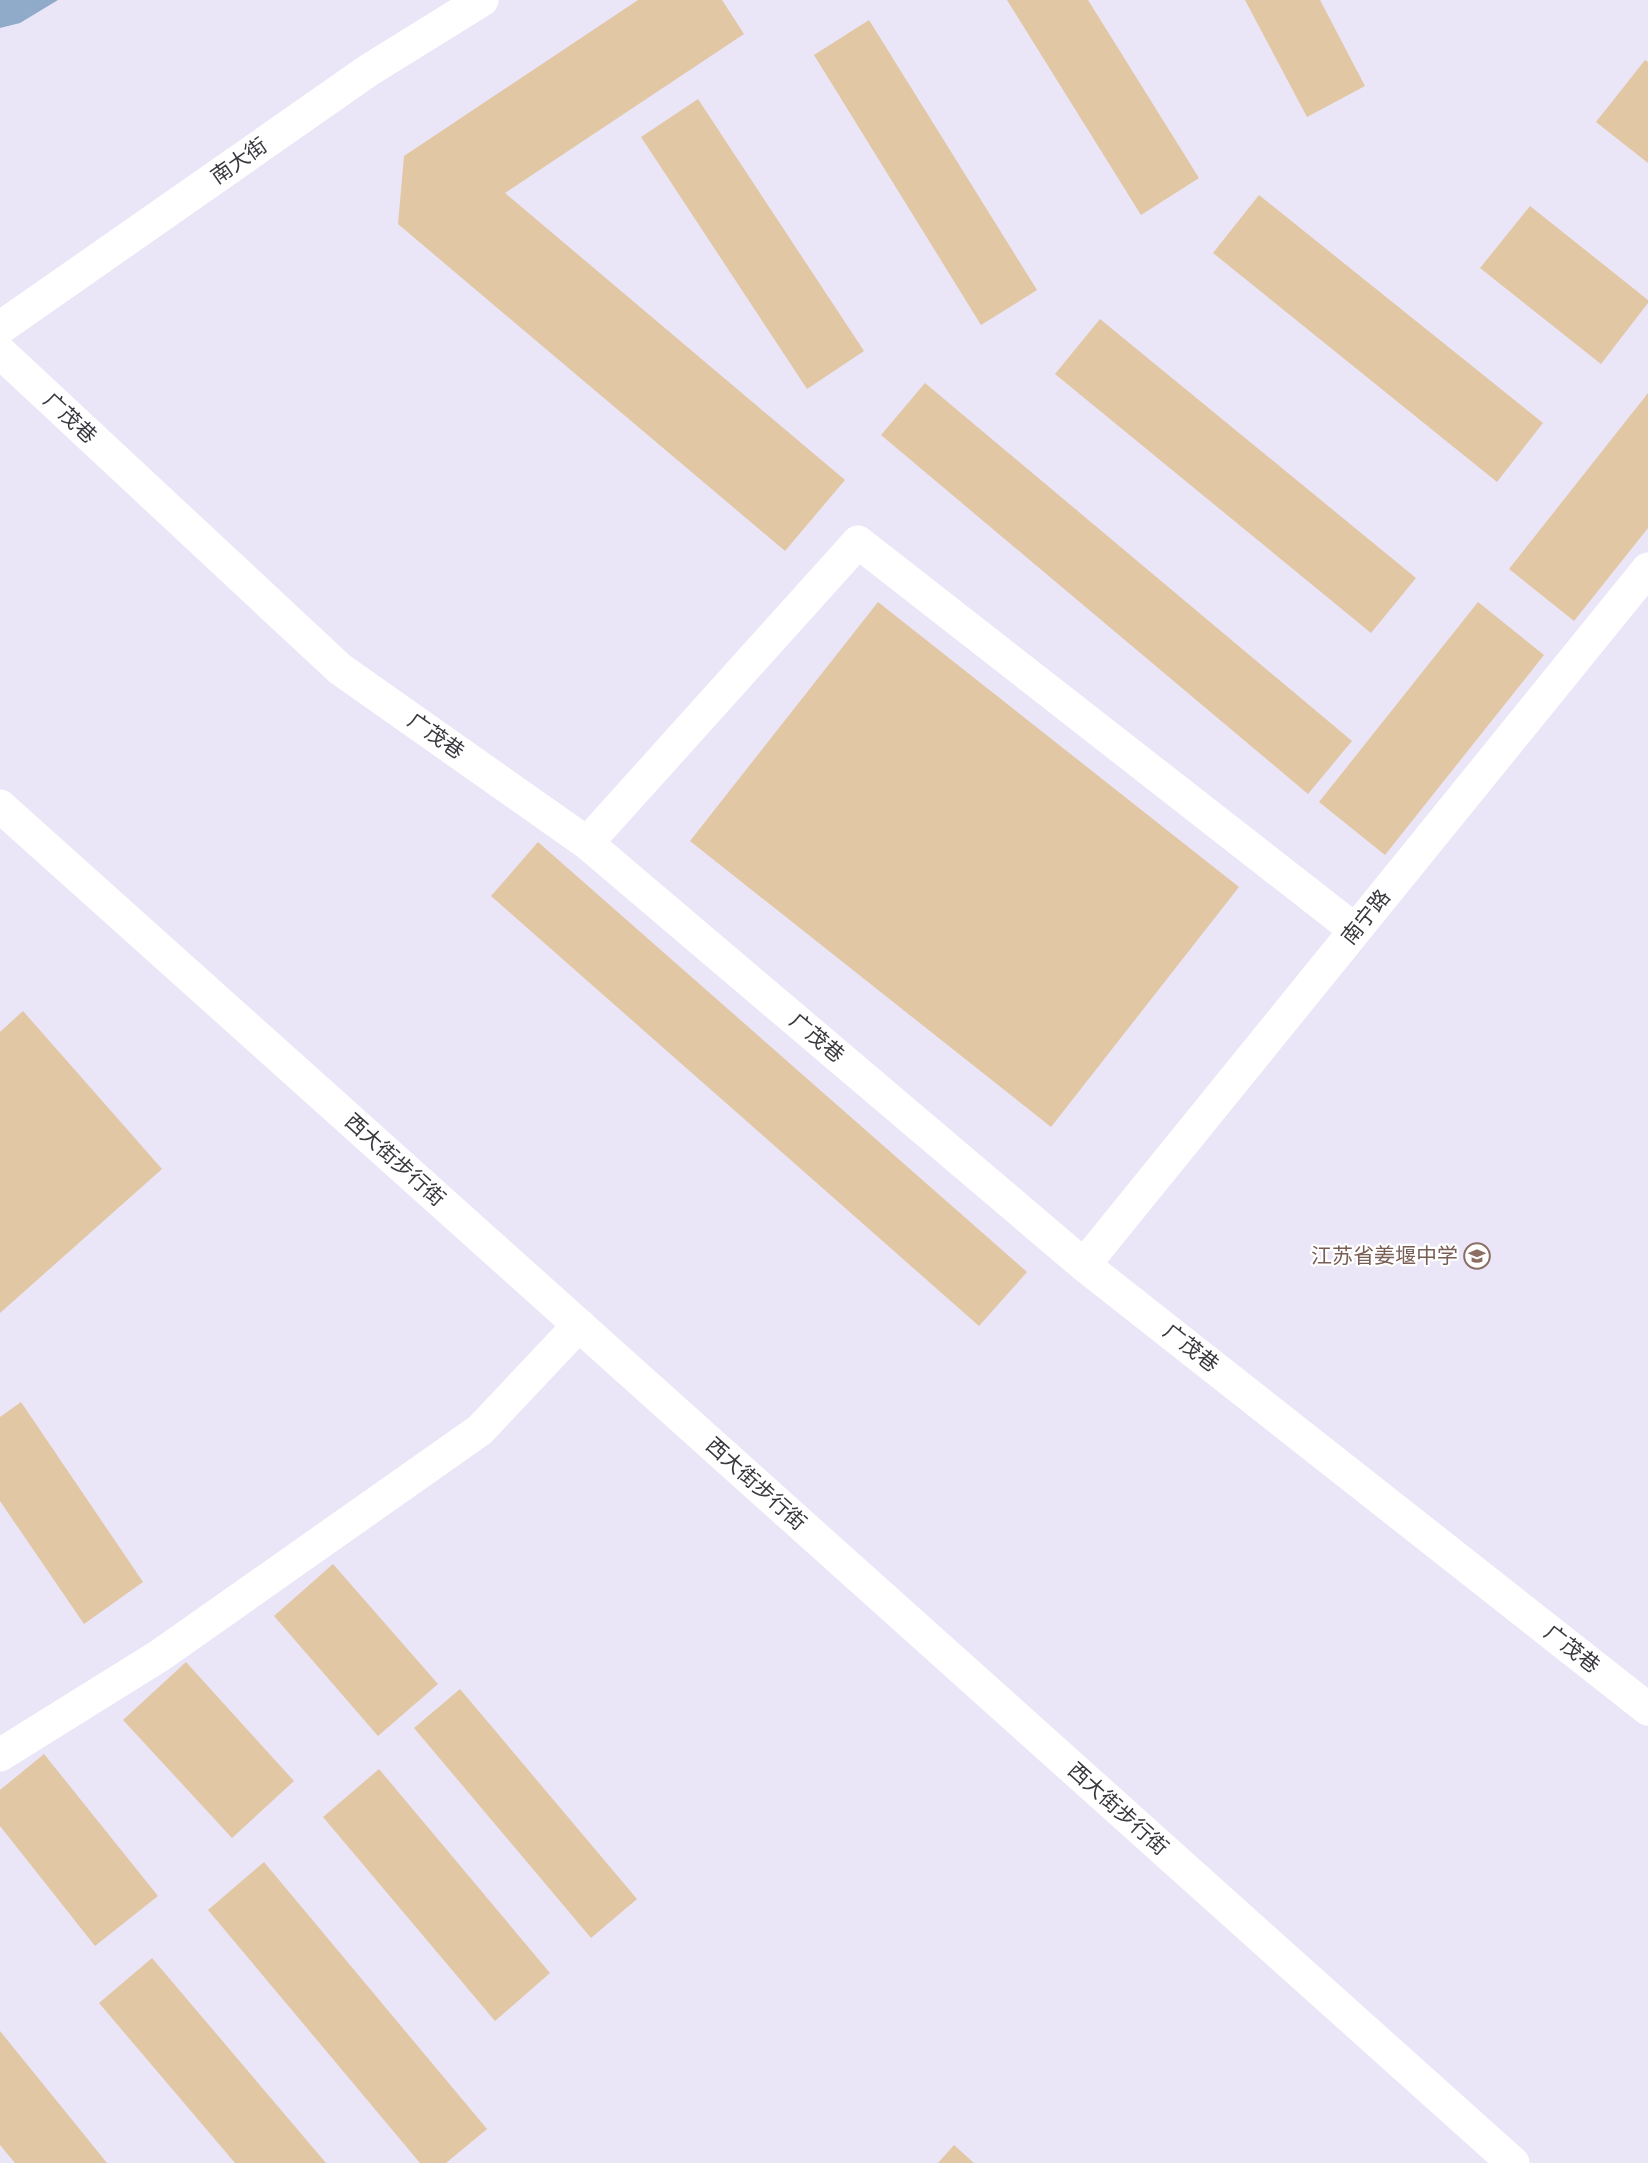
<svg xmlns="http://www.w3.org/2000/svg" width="1648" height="2163" font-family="'Asap Condensed','Noto Sans SC',sans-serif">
	<rect width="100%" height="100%" fill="#eae6f7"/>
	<!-- water -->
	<polygon fill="#90abca" points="0,0 58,0 20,23 0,28"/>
	<!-- building -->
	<g fill="#e2c7a5">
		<polygon points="638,0 722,0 744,34 505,193 845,480 785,551 398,224 404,156"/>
		<polygon points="1007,0 1088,0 1199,178 1141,215"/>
		<polygon points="1245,0 1320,0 1365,86 1307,117"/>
		<polygon points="869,20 1037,290 981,325 814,55"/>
		<polygon points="1645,60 1648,62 1648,163 1596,122"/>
		<polygon points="698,99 864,351 807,389 641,137"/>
		<polygon points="1259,195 1543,423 1497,482 1213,253"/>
		<polygon points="1530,206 1648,300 1648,303 1601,364 1480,268"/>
		<polygon points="1100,319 1416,578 1371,633 1055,374"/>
		<polygon points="925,383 1352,741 1308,794 881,435"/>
		<polygon points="1648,393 1648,528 1574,621 1509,569"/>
		<polygon points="878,602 1239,887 1051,1127 690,841"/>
		<polygon points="1478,602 1544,655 1385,855 1319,802"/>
		<polygon points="538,842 1027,1272 979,1326 491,896"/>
		<polygon points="23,1011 162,1169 0,1313 0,1032"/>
		<polygon points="21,1402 143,1582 84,1624 0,1501 0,1417"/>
		<polygon points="333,1564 438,1684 378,1736 274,1616"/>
		<polygon points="186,1662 294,1781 232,1838 123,1720"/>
		<polygon points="460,1689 637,1899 591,1938 414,1728"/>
		<polygon points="44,1754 158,1896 95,1946 0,1826 0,1790"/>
		<polygon points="379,1769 550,1973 495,2021 323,1817"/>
		<polygon points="264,1862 487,2129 446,2163 420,2163 208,1910"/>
		<polygon points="152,1958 326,2163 235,2163 99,2003"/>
		<polygon points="0,2031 107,2163 15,2163 0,2145"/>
		<polygon points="954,2145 974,2163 938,2163"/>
	</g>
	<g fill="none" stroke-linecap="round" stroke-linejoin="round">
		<!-- minor -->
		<g stroke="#fff" stroke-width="33">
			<polyline points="0,328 369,70 482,0"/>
			<polyline points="0,352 340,669 587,843 1084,1265 1648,1709"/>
			<polyline points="0,806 1513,2163"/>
			<polyline points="587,843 858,542 1355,930"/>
			<polyline points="1084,1265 1648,569"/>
			<polyline points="0,1755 159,1656 480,1430 579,1325"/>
		</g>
	</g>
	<!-- icons -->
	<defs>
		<g id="school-ring" transform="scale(1.35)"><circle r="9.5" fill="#fff" stroke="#8d6e63" stroke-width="1.5"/><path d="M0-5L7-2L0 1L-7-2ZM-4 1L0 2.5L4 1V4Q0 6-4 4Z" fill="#8d6e63"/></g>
	</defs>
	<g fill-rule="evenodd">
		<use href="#school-ring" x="1477" y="1256"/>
	</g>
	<g text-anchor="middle" stroke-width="4.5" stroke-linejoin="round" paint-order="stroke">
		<!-- street labels -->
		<g font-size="21" fill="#39383e" stroke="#fff">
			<text transform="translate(239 161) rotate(-35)" y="7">南大街</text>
			<text transform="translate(70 418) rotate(43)" y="7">广茂巷</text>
			<text transform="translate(436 736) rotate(35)" y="7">广茂巷</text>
			<text transform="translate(1366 917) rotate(-51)" y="7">南宁路</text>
			<text transform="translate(817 1038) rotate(40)" y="7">广茂巷</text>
			<text transform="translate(395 1160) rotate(42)" y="7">西大街步行街</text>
			<text transform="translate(1191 1348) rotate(38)" y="7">广茂巷</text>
			<text transform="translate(756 1484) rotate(42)" y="7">西大街步行街</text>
			<text transform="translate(1572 1649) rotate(38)" y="7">广茂巷</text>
			<text transform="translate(1118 1809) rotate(42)" y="7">西大街步行街</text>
		</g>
		<!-- education labels -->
		<g font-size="21" fill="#785e54" stroke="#fff" text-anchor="end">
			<text x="1458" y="1263">江苏省姜堰中学</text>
		</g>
	</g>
</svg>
